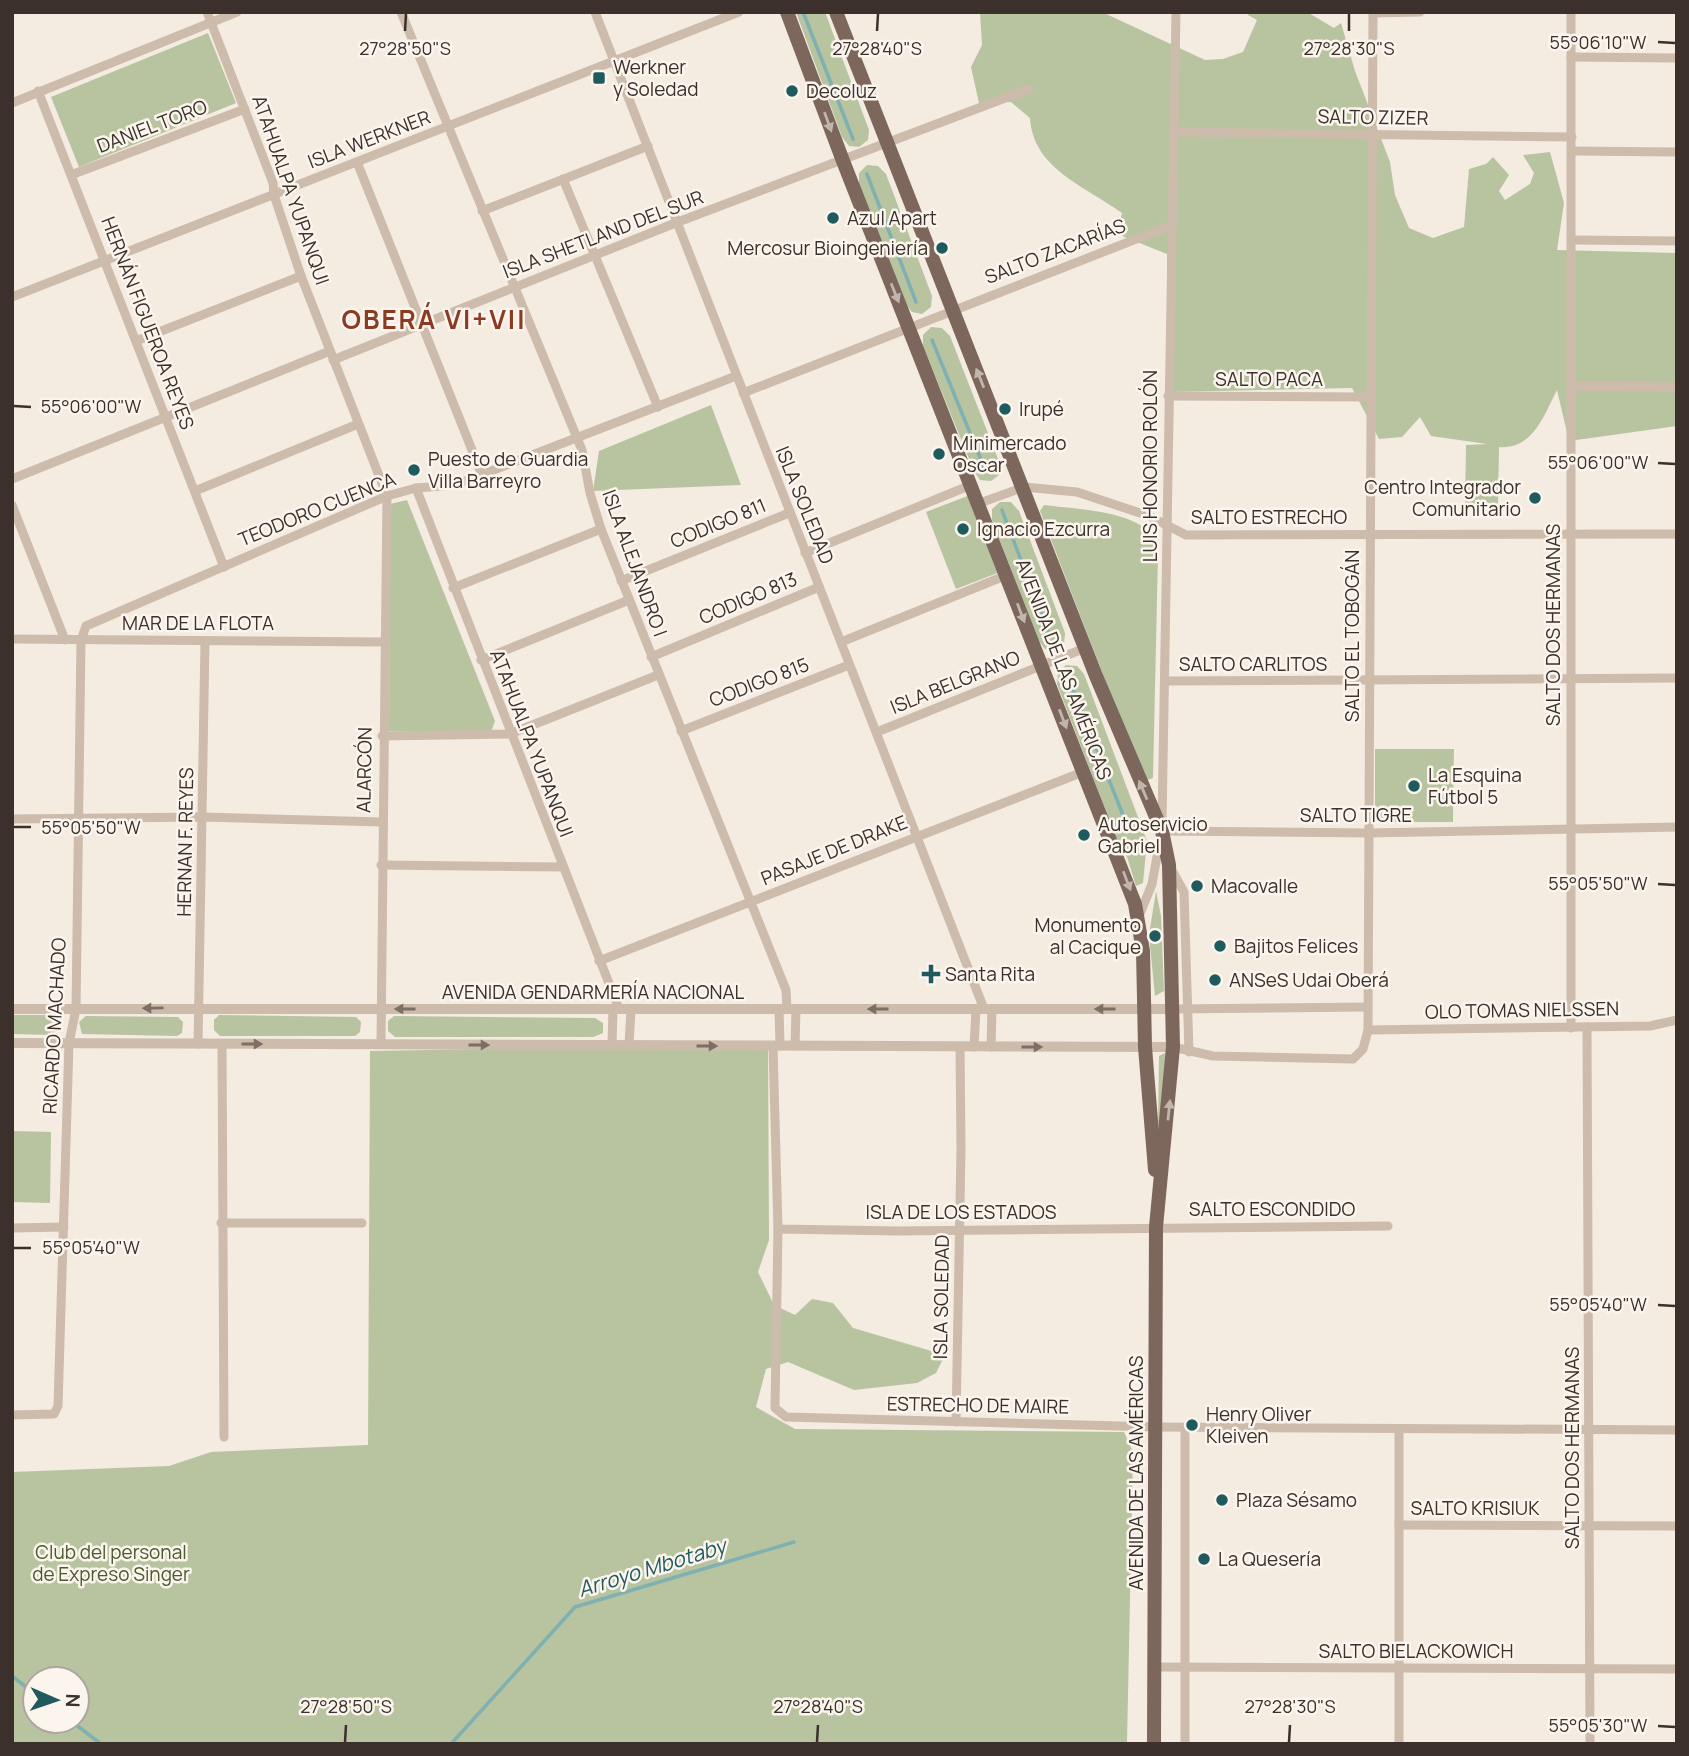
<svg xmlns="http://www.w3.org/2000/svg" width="1689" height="1756" font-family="Manrope,sans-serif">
	<rect width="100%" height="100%" fill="#f4ebe1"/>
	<!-- green -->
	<g fill="#b8c4a0" fill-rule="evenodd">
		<polygon points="796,12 825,12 869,130 868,140 859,147 849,146 842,137"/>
		<path d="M980,12h122l103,48 18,-1 20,-7 14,-32 -9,-5 1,-3h58l27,16 7,-5 14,48 35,91 5,33 14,33 24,10 31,-11 5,-58 17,-5 7,-7 16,18 -10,16 6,9 25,-16 4,-11 -11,-18 27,-3 14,51 -7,47 120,3v173l-108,15 -12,-51c-13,25 -24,60 -58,57l-1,59 -33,-1 1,-60 21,-1 -56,-8 -11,-19 -18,20 -23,2 -27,-51 -183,4 -2,-138 -50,-20 5,-21c-37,-27 -89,-44 -92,-95l-19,-16 -32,1 -8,-36 11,-22z"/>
		<polygon points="208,33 236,103 79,167 51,97"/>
		<polygon points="867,165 878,166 886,174 932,296 931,307 922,314 912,312 905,304 859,184 859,173"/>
		<polygon points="931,327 942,328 950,336 1000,464 999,475 991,481 980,480 974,471 923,346 923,335"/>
		<polygon points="711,405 741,485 593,491 599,451"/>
		<polygon points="970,495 1000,572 956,589 926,512"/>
		<polygon points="407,500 495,721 491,732 389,731 390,504"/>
		<polygon points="1000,502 1011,502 1019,511 1065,633 1064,644 1055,650 1045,649 1038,640 992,520 992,509"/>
		<path d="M1044,505c29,4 93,5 110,33 2,4 3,11 4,16l-5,224 -9,3 -104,-270z"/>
		<polygon points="1066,665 1077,666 1084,674 1147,841 1143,883 1136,886 1127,857 1120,848 1057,684 1058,673"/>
		<polygon points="1375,749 1454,749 1453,822 1375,822"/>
		<polygon points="1156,891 1161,916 1164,991 1155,996 1149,935"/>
		<polygon points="12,1015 53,1015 58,1021 57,1031 52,1035 12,1034"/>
		<polygon points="219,1015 356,1017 361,1022 360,1032 355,1036 220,1036 214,1030 214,1020"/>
		<polygon points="86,1016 178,1017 183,1022 182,1033 177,1036 82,1034 79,1022"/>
		<polygon points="394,1016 595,1018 603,1023 603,1033 593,1037 395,1037 388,1031 388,1021"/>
		<path d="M768,1044l1,196 -11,32 16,33 21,10 17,-16 21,4 20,25 92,27 -9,18 -19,10 -63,7 -66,-28 -22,7 -10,38 39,22 329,3 9,20 -6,292h-1115v-272l157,-6 42,-14 157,-7 2,-394zM35,1679h42v42h-42z"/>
		<polygon points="1165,1053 1164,1100 1158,1127 1159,1056"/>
		<polygon points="12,1131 51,1132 50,1203 12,1202"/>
	</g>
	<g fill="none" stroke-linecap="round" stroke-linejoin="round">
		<!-- stream -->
		<g stroke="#7fb0b2" stroke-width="3.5">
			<polyline points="803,12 853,139"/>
			<polyline points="867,174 916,302"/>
			<polyline points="932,340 986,472"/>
			<polyline points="1002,510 1048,631"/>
			<polyline points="1070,682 1129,830"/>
			<polyline points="12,1676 35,1694"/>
			<polyline points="71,1721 101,1744"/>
			<polyline points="451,1744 575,1607 794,1542"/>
		</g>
		<!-- minor -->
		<g stroke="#cdbbac" stroke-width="9">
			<polyline points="207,12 273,183 274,195 301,276 387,496 381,1044"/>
			<polyline points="401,12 582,450 590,493 601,529 786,990 787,1009"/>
			<polyline points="595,12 984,1009"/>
			<polyline points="1373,13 1420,12"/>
			<polyline points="1571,57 1677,58"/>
			<polyline points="38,91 224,567"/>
			<polyline points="12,103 237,12"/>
			<polyline points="1174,132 1572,137"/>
			<polyline points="1572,151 1677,152"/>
			<polyline points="357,162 482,475"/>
			<polyline points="71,175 245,109"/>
			<polyline points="563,179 658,407"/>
			<polyline points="482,211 648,146"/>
			<polyline points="1572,240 1677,241"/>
			<polyline points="12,297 739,12"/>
			<polyline points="136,341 301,276"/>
			<polyline points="333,360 678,222 1029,89"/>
			<polyline points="1571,386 1677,387"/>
			<polyline points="743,393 1172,225"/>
			<polyline points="1168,396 1371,397"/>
			<polyline points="12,479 330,351"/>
			<polyline points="416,488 619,1009"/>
			<polyline points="195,491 358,424"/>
			<polyline points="980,503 1024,487 1077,492 1149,516 1186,535 1677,534"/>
			<polyline points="12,505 65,640"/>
			<polyline points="805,553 971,485"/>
			<polyline points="621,581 789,513"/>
			<polyline points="453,588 601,529"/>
			<polyline points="12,639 383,642"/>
			<polyline points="841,642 1007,575"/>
			<polyline points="651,657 819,587"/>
			<polyline points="481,660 629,600"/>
			<polyline points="1166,681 1677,678"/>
			<polyline points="681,731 849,665"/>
			<polyline points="877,732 1085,648"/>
			<polyline points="382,736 510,734 658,675"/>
			<polyline points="12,819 203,817 381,822"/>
			<polyline points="1162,822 1176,12"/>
			<polyline points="1162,831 1369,833 1677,827"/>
			<polyline points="381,865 562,867"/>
			<polyline points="1169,865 1184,892 1189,1052"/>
			<polyline points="1139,916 1152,884 1160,840"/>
			<polyline points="599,961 1083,772"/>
			<polyline points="779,1009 780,1046"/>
			<polyline points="1173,1009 1367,1007"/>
			<polyline points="1587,1027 1590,1744"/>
			<polyline points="1571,1028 1571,12"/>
			<polyline points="1368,1030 1650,1026 1677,1020"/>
			<polyline points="198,1044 205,641"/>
			<polyline points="222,1044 224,1437"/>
			<polyline points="612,1045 613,1009"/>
			<polyline points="629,1045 631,1009"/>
			<polyline points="773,1046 778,1229 898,1231 1388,1226"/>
			<polyline points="795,1046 796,1009"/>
			<polyline points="974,1047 976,1009"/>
			<polyline points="991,1047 992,1009"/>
			<polyline points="1173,1047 1213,1056 1353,1059 1363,1049 1368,1030 1373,12"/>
			<polyline points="221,1223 362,1223"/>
			<polyline points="12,1228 64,1227"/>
			<polyline points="778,1229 775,1408 786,1417 1157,1427 1677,1430"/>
			<polyline points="12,1415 54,1414 58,1406 69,1043 76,1009 81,640 86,626 387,496 416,488 455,485 736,376"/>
			<polyline points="956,1422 961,1149 960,1047"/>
			<polyline points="1399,1429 1399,1744"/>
			<polyline points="1399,1525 1677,1526"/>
			<polyline points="1154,1667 1677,1669"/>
			<polyline points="1185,1744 1185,1427"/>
		</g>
		<!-- tertiary -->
		<g stroke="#cdbbac" stroke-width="10">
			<polyline points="12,1009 1173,1009"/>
			<polyline points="12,1043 1173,1047"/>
		</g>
		<!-- primary -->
		<g stroke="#7d675c" stroke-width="14">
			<polyline points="787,12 843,161 1135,904 1143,951 1145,1047 1155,1170"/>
			<polyline points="836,12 1096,676 1162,831 1169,865 1173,1047 1156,1227 1154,1744"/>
		</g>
	</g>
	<!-- one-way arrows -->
	<defs><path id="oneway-solid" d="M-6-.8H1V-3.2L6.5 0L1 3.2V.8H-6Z" transform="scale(1.75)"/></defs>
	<g fill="#c2b5ac">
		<use href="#oneway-solid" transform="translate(828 122) rotate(70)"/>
		<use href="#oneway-solid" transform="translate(895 293) rotate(68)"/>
		<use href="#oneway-solid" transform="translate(980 378) rotate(-112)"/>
		<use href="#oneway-solid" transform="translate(1021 613) rotate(69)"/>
		<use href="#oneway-solid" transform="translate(1063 719) rotate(69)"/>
		<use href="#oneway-solid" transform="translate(1143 790) rotate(-113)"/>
		<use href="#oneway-solid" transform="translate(1127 881) rotate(69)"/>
		<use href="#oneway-solid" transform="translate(1169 1110) rotate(-84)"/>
	</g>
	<g fill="#7d6f65">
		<use href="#oneway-solid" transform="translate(153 1008) rotate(179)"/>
		<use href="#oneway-solid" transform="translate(405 1009) rotate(-180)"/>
		<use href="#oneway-solid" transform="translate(878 1009) rotate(180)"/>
		<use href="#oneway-solid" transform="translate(1105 1009) rotate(180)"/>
		<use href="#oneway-solid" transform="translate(252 1044)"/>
		<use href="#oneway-solid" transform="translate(479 1045)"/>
		<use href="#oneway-solid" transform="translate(707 1046)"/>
		<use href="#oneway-solid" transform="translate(1032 1047)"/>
	</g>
	<!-- ticks -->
	<path fill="none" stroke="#3b302b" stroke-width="2.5" d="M405,31l1,-17M877,31l1,-17M1349,31v-17M1658,42l17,1M14,406l17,1M1658,463l17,1M14,827h17M1658,884l17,1M14,1248h17M1658,1305l17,1M1658,1726l17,1M345,1742l1,-17M817,1742l1,-17M1289,1742l1,-17"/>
	<!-- markers -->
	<g fill="#1f5a5e" stroke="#fbf5ee" stroke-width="2.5">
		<rect x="592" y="71" width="14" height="14" rx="3.5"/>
		<circle cx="792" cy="91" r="7"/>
		<circle cx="833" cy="218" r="7"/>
		<circle cx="942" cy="248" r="7"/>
		<circle cx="1005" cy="409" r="7"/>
		<circle cx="939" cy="454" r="7"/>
		<circle cx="414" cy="470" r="7"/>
		<circle cx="1535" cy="498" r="7"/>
		<circle cx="963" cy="529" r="7"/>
		<circle cx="1414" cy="786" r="7"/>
		<circle cx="1084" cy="835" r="7"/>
		<circle cx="1197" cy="886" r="7"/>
		<circle cx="1155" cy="936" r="7"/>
		<circle cx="1220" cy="946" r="7"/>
		<path d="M927.5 963.5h7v7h7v7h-7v7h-7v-7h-7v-7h7z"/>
		<circle cx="1215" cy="980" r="7"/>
		<circle cx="1192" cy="1425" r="7"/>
		<circle cx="1222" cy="1500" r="7"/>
		<circle cx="1204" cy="1559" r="7"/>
	</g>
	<g text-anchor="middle" stroke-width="5" stroke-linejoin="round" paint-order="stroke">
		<!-- poi labels -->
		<g font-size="19" fill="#3b302b" stroke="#fbf5ee" text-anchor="start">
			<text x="613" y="74">Werkner<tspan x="613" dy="22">y Soledad</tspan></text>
			<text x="806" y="98">Decoluz</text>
			<text x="847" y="225">Azul Apart</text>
			<text x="928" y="255" text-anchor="end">Mercosur Bioingeniería</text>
			<text x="1019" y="416">Irupé</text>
			<text x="953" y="450">Minimercado<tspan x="953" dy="22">Oscar</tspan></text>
			<text x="428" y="466">Puesto de Guardia<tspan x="428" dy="22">Villa Barreyro</tspan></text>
			<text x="1521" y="494" text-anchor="end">Centro Integrador<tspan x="1521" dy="22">Comunitario</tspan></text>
			<text x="977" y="536">Ignacio Ezcurra</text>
			<text x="1428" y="782">La Esquina<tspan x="1428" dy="22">Fútbol 5</tspan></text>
			<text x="1098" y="831">Autoservicio<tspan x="1098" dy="22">Gabriel</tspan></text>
			<text x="1211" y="893">Macovalle</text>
			<text x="1141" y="932" text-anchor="end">Monumento<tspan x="1141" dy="22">al Cacique</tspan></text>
			<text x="1234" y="953">Bajitos Felices</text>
			<text x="945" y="981">Santa Rita</text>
			<text x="1229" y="987">ANSeS Udai Oberá</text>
			<text x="1206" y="1421">Henry Oliver<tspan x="1206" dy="22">Kleiven</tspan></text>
			<text x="1236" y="1507">Plaza Sésamo</text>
			<text x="1218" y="1566">La Quesería</text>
		</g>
		<!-- street labels -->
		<g font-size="19" fill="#3b302b" stroke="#fbf5ee">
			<text transform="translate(1373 117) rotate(1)" y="7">SALTO ZIZER</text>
			<text transform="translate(152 126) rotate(-21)" y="7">DANIEL TORO</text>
			<text transform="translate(369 139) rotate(-21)" y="7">ISLA WERKNER</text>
			<text transform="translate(291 190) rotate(71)" y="7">ATAHUALPA YUPANQUI</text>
			<text transform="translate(603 234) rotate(-21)" y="7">ISLA SHETLAND DEL SUR</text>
			<text transform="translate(1055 251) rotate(-21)" y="7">SALTO ZACARÍAS</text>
			<text transform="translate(148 323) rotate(69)" y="7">HERNÁN FIGUEROA REYES</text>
			<text x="1269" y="386">SALTO PACA</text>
			<text transform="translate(1150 466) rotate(-90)" y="7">LUIS HONORIO ROLÓN</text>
			<text transform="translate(805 505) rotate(68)" y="7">ISLA SOLEDAD</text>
			<text transform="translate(317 509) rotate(-22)" y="7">TEODORO CUENCA</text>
			<text x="1269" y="524">SALTO ESTRECHO</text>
			<text transform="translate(718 523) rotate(-22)" y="7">CODIGO 811</text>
			<text transform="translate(635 563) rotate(70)" y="7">ISLA ALEJANDRO I</text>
			<text transform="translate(748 598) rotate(-23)" y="7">CODIGO 813</text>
			<text x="198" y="630">MAR DE LA FLOTA</text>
			<text transform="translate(1553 625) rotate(-90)" y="7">SALTO DOS HERMANAS</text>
			<text transform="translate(1352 636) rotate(-90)" y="7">SALTO EL TOBOGÁN</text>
			<text x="1253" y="671">SALTO CARLITOS</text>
			<text transform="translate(1064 669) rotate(69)" y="7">AVENIDA DE LAS AMÉRICAS</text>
			<text transform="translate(759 682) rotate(-21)" y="7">CODIGO 815</text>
			<text transform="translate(955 682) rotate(-22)" y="7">ISLA BELGRANO</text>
			<text transform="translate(532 743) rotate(69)" y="7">ATAHUALPA YUPANQUI</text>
			<text transform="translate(364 770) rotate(-89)" y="7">ALARCÓN</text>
			<text x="1356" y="822">SALTO TIGRE</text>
			<text transform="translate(185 842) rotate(-89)" y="7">HERNAN F. REYES</text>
			<text transform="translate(834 850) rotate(-22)" y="7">PASAJE DE DRAKE</text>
			<text x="593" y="999">AVENIDA GENDARMERÍA NACIONAL</text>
			<text transform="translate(1522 1010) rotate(-1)" y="7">OLO TOMAS NIELSSEN</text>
			<text transform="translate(54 1026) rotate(-87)" y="7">RICARDO MACHADO</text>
			<text x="1272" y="1216">SALTO ESCONDIDO</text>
			<text x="961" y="1219">ISLA DE LOS ESTADOS</text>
			<text transform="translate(941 1297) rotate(-89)" y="7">ISLA SOLEDAD</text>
			<text transform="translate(978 1405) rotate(1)" y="7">ESTRECHO DE MAIRE</text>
			<text transform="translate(1572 1448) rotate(-90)" y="7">SALTO DOS HERMANAS</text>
			<text transform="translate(1136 1473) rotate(-90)" y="7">AVENIDA DE LAS AMÉRICAS</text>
			<text x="1475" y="1515">SALTO KRISIUK</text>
			<text x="1416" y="1658">SALTO BIELACKOWICH</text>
		</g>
		<!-- park labels -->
		<g font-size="19" fill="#4a5a2e" stroke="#fbf5ee">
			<text x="111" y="1559">Club del personal<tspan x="111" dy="22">de Expreso Singer</tspan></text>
		</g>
		<!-- water labels -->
		<g font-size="21" font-style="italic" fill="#1f5a5e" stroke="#fbf5ee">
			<text transform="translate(652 1568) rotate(-17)" y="7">Arroyo Mbotaby</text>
		</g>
		<!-- district labels -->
		<g font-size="26" font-weight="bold" letter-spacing="2" fill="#8c3b22" stroke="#fbf5ee">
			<text x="434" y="329">OBERÁ VI+VII</text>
		</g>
	</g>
	<g font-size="18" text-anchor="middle" fill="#3b302b" stroke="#fbf5ee" stroke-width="5" stroke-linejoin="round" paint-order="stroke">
		<text x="1598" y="49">55°06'10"W</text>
		<text x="405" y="55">27°28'50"S</text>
		<text x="877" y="55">27°28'40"S</text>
		<text x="1349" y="55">27°28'30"S</text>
		<text x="91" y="413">55°06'00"W</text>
		<text x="1598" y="469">55°06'00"W</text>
		<text x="91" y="834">55°05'50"W</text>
		<text x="1598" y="890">55°05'50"W</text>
		<text x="91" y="1254">55°05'40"W</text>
		<text x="1598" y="1311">55°05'40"W</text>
		<text x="346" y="1713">27°28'50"S</text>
		<text x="818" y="1713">27°28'40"S</text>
		<text x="1290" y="1713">27°28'30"S</text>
		<text x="1598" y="1732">55°05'30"W</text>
	</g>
	<!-- border -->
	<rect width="1689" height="1756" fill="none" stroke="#3b302b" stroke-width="28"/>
	<!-- north arrow -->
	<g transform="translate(56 1700) rotate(92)"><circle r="33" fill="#fbf5ee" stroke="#aea6a0" stroke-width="2"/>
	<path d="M0-5L12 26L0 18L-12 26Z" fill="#1f5a5e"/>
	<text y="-10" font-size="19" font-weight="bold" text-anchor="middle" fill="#3b302b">N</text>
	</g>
</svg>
